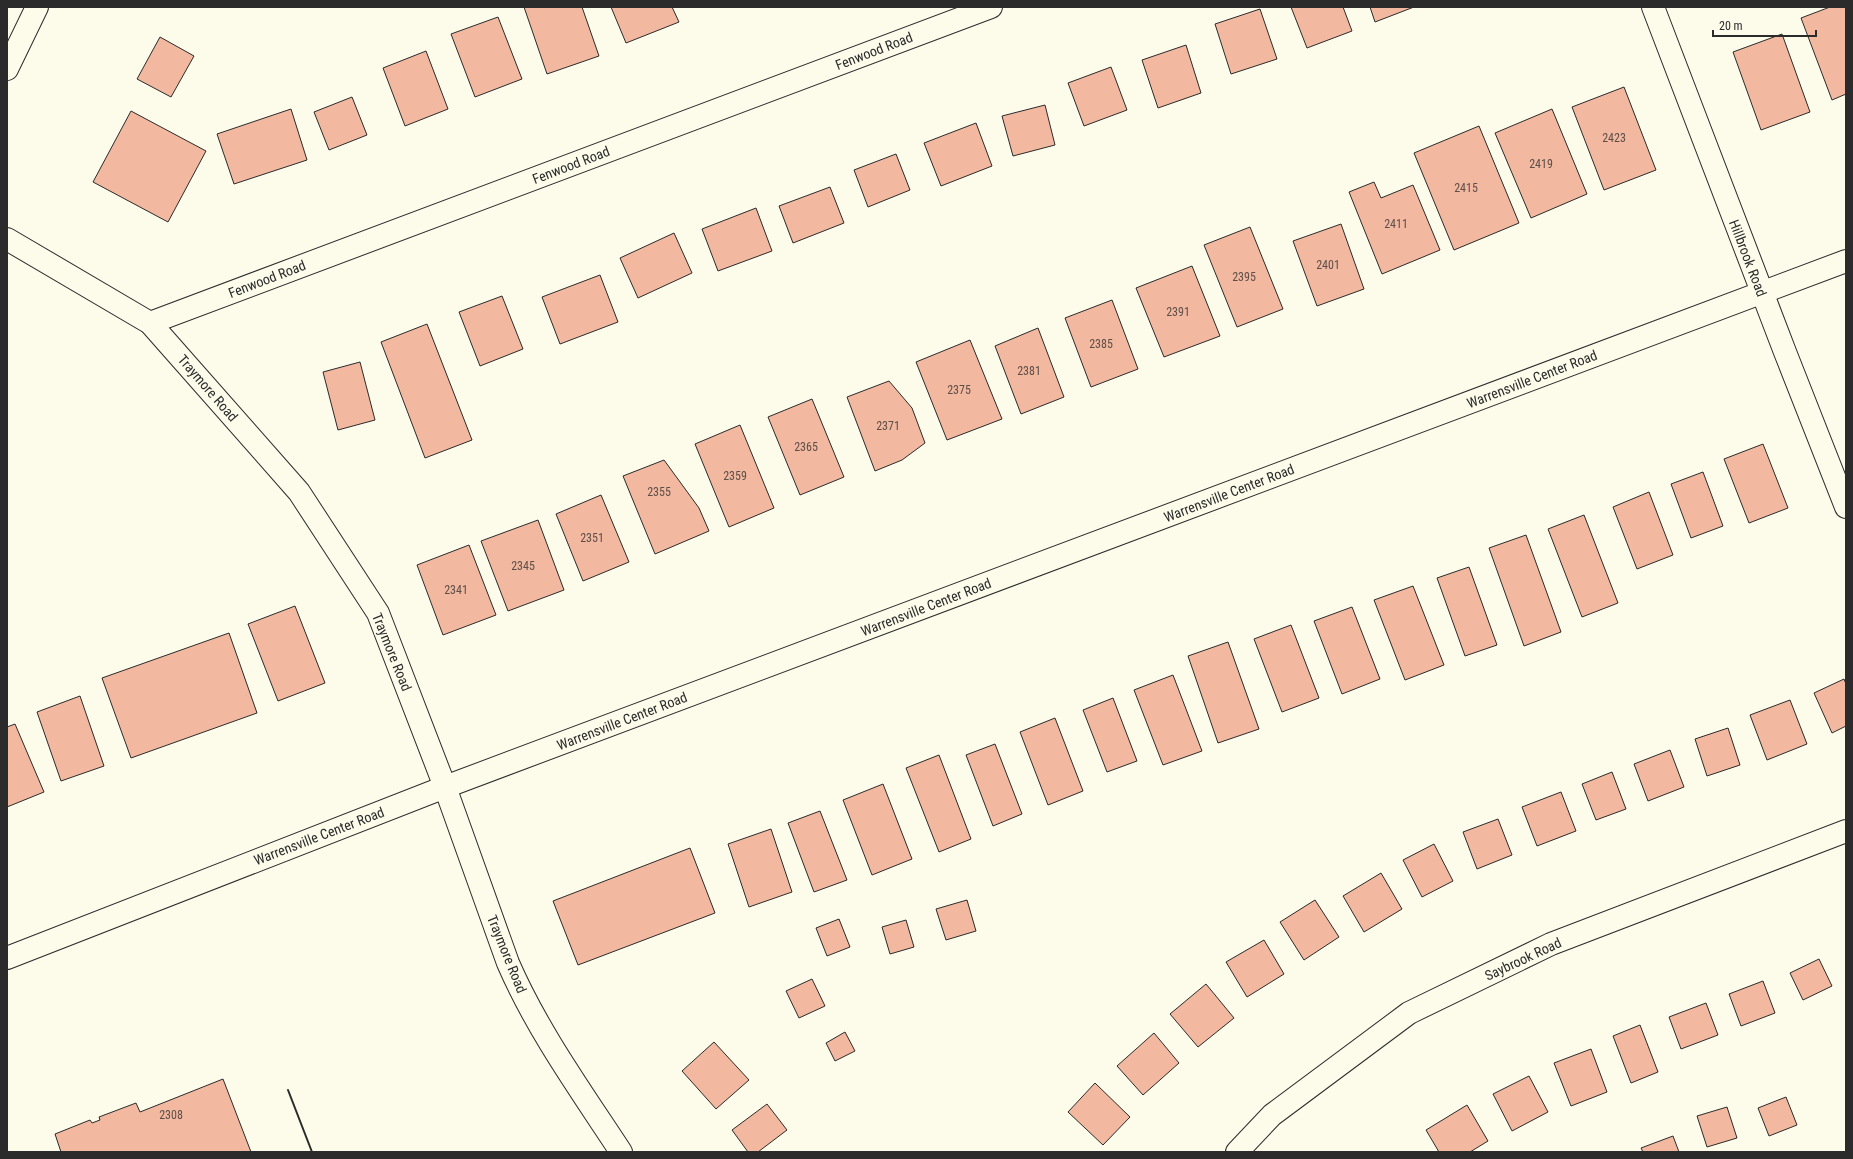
<svg xmlns="http://www.w3.org/2000/svg" width="1853" height="1159" font-family="'Roboto Condensed',sans-serif">
	<rect width="100%" height="100%" fill="#fdfbea"/>
	<!-- building -->
	<g fill="#f2b8a0" stroke="#2b2b2b">
		<polygon points="524,7 582,7 599,56 547,74"/>
		<polygon points="611,7 672,7 679,22 626,43"/>
		<polygon points="1291,7 1343,7 1352,31 1307,48"/>
		<polygon points="1370,7 1414,7 1375,22"/>
		<polygon points="1830,7 1846,7 1846,94 1832,100 1801,18"/>
		<polygon points="1260,9 1277,59 1231,74 1215,24"/>
		<polygon points="498,17 522,79 475,97 451,34"/>
		<polygon points="1782,34 1810,112 1761,130 1733,52"/>
		<polygon points="160,37 194,56 171,97 137,79"/>
		<polygon points="1186,45 1201,93 1158,108 1142,60"/>
		<polygon points="426,51 448,109 405,126 383,68"/>
		<polygon points="1111,67 1127,110 1084,126 1068,83"/>
		<polygon points="1624,87 1656,170 1604,190 1572,107"/>
		<polygon points="352,97 367,135 329,150 314,112"/>
		<polygon points="1045,105 1055,145 1013,156 1002,116"/>
		<polygon points="291,109 307,160 234,184 217,134"/>
		<polygon points="1552,109 1587,194 1531,218 1495,133"/>
		<polygon points="131,111 206,151 168,222 93,182"/>
		<polygon points="976,123 992,166 941,186 924,143"/>
		<polygon points="1479,126 1519,223 1454,250 1414,153"/>
		<polygon points="896,154 910,190 868,207 854,170"/>
		<polygon points="1374,182 1381,198 1413,185 1440,250 1382,274 1349,192"/>
		<polygon points="830,187 844,223 793,243 779,206"/>
		<polygon points="756,208 772,251 718,271 702,229"/>
		<polygon points="1341,224 1364,289 1317,306 1293,241"/>
		<polygon points="1250,227 1283,309 1237,327 1204,245"/>
		<polygon points="674,233 692,273 638,298 620,258"/>
		<polygon points="1192,266 1220,336 1164,357 1136,288"/>
		<polygon points="600,275 618,322 560,344 542,297"/>
		<polygon points="502,296 523,349 480,366 459,312"/>
		<polygon points="1112,300 1138,369 1091,387 1065,318"/>
		<polygon points="427,324 472,440 425,458 381,342"/>
		<polygon points="1038,328 1064,397 1021,414 995,346"/>
		<polygon points="970,340 1002,419 947,440 916,362"/>
		<polygon points="360,362 375,420 338,430 323,372"/>
		<polygon points="889,381 912,408 925,443 902,460 875,471 847,397"/>
		<polygon points="812,399 844,477 800,495 768,417"/>
		<polygon points="740,425 774,508 729,527 695,444"/>
		<polygon points="1763,444 1788,508 1749,523 1724,459"/>
		<polygon points="664,460 699,508 709,531 655,554 623,476"/>
		<polygon points="1703,472 1723,526 1691,538 1671,484"/>
		<polygon points="1649,492 1673,555 1637,569 1613,507"/>
		<polygon points="601,495 629,562 583,581 556,514"/>
		<polygon points="1584,515 1618,603 1582,617 1548,529"/>
		<polygon points="538,520 564,590 508,611 481,541"/>
		<polygon points="1526,535 1561,632 1524,646 1489,548"/>
		<polygon points="469,545 496,615 443,635 417,565"/>
		<polygon points="1469,567 1497,645 1465,656 1437,578"/>
		<polygon points="1413,586 1444,665 1405,680 1374,600"/>
		<polygon points="295,606 325,683 278,701 248,624"/>
		<polygon points="1352,607 1380,679 1342,694 1314,621"/>
		<polygon points="1291,625 1319,698 1282,712 1254,639"/>
		<polygon points="229,633 257,713 131,758 102,678"/>
		<polygon points="1228,642 1259,729 1218,743 1188,656"/>
		<polygon points="1173,675 1202,751 1163,765 1134,690"/>
		<polygon points="1844,679 1846,684 1846,726 1832,733 1814,693"/>
		<polygon points="80,696 104,766 61,781 37,712"/>
		<polygon points="1113,698 1137,761 1107,772 1083,710"/>
		<polygon points="1790,700 1807,744 1767,760 1750,715"/>
		<polygon points="1055,718 1083,791 1048,805 1020,732"/>
		<polygon points="15,724 44,792 7,807 7,727"/>
		<polygon points="1728,728 1740,765 1707,776 1695,739"/>
		<polygon points="995,744 1022,814 993,826 966,755"/>
		<polygon points="1670,750 1684,787 1648,801 1634,764"/>
		<polygon points="939,755 971,839 939,852 906,768"/>
		<polygon points="1612,772 1626,809 1596,820 1582,784"/>
		<polygon points="883,784 912,859 872,875 843,800"/>
		<polygon points="1561,792 1576,831 1537,846 1522,807"/>
		<polygon points="820,811 847,880 814,892 788,823"/>
		<polygon points="1498,819 1512,855 1477,869 1463,832"/>
		<polygon points="771,829 792,892 749,907 728,844"/>
		<polygon points="1434,844 1453,881 1422,897 1403,860"/>
		<polygon points="690,848 715,913 578,965 553,901"/>
		<polygon points="1381,873 1402,909 1364,932 1343,896"/>
		<polygon points="967,900 976,931 946,940 936,909"/>
		<polygon points="1315,900 1339,937 1304,960 1280,922"/>
		<polygon points="839,919 850,947 827,956 816,928"/>
		<polygon points="906,920 914,947 890,954 882,927"/>
		<polygon points="1264,940 1284,974 1247,997 1226,962"/>
		<polygon points="1819,959 1832,986 1803,1000 1790,973"/>
		<polygon points="812,979 825,1006 799,1018 786,991"/>
		<polygon points="1763,981 1775,1013 1741,1026 1729,994"/>
		<polygon points="1206,984 1234,1018 1198,1047 1170,1014"/>
		<polygon points="1706,1003 1718,1035 1681,1049 1669,1017"/>
		<polygon points="1640,1025 1658,1072 1631,1083 1613,1036"/>
		<polygon points="845,1032 855,1051 835,1061 826,1043"/>
		<polygon points="1154,1033 1179,1063 1143,1095 1117,1066"/>
		<polygon points="714,1042 749,1080 716,1109 682,1071"/>
		<polygon points="1591,1049 1607,1092 1571,1106 1554,1063"/>
		<polygon points="1529,1076 1548,1112 1512,1131 1493,1094"/>
		<polygon points="223,1079 251,1152 61,1152 55,1134 90,1120 92,1123 100,1120 99,1117 136,1103 140,1112"/>
		<polygon points="1095,1083 1130,1117 1103,1145 1068,1112"/>
		<polygon points="1786,1097 1797,1125 1769,1136 1758,1108"/>
		<polygon points="767,1104 787,1130 758,1152 748,1152 732,1130"/>
		<polygon points="1467,1105 1488,1141 1470,1152 1439,1152 1426,1130"/>
		<polygon points="1727,1107 1737,1138 1707,1147 1697,1116"/>
		<polygon points="1673,1136 1679,1152 1643,1152 1641,1148"/>
	</g>
	<g fill="none" stroke-linecap="round" stroke-linejoin="round">
		<!-- minor casing -->
		<g stroke="#2b2b2b" stroke-width="24">
			<g id="minor">
				<polyline points="1653,7 1785,352 1846,507"/>
				<polyline points="7,69 37,7"/>
				<path d="M7,239l143,84 149,169 79,121 67,174 63,176c29,67 73,128 113,189"/>
				<polyline points="150,323 991,7"/>
				<polyline points="1237,1152 1272,1115 1409,1013 1551,944 1846,831"/>
			</g>
		</g>
		<!-- primary casing -->
		<g stroke="#2b2b2b" stroke-width="24">
			<polyline id="primary" points="7,958 445,787 1846,261"/>
		</g>
		<!-- minor -->
		<use href="#minor" stroke="#fdfbea" stroke-width="22"/>
		<!-- primary -->
		<use href="#primary" stroke="#fdfbea" stroke-width="22"/>
		<!-- wall -->
		<polyline stroke="#2b2b2b" stroke-width="2" points="288,1090 312,1152"/>
	</g>
	<g text-anchor="middle" stroke-width="3" stroke-linejoin="round" paint-order="stroke">
		<!-- number labels -->
		<g font-size="12" fill="#5d4e48">
			<text x="1614" y="142">2423</text>
			<text x="1541" y="168">2419</text>
			<text x="1466" y="192">2415</text>
			<text x="1396" y="228">2411</text>
			<text x="1328" y="269">2401</text>
			<text x="1244" y="281">2395</text>
			<text x="1178" y="316">2391</text>
			<text x="1101" y="348">2385</text>
			<text x="1029" y="375">2381</text>
			<text x="959" y="394">2375</text>
			<text x="888" y="430">2371</text>
			<text x="806" y="451">2365</text>
			<text x="735" y="480">2359</text>
			<text x="659" y="496">2355</text>
			<text x="592" y="542">2351</text>
			<text x="523" y="570">2345</text>
			<text x="456" y="594">2341</text>
			<text x="171" y="1119">2308</text>
		</g>
		<!-- street labels -->
		<g font-size="14" fill="#2b2b2b" stroke="#fdfbea">
			<text transform="translate(874 51) rotate(-21)" y="5">Fenwood Road</text>
			<text transform="translate(571 165) rotate(-21)" y="5">Fenwood Road</text>
			<text transform="translate(1748 258) rotate(69)" y="5">Hillbrook Road</text>
			<text transform="translate(267 279) rotate(-21)" y="5">Fenwood Road</text>
			<text transform="translate(1532 379) rotate(-21)" y="5">Warrensville Center Road</text>
			<text transform="translate(208 388) rotate(49)" y="5">Traymore Road</text>
			<text transform="translate(1229 493) rotate(-21)" y="5">Warrensville Center Road</text>
			<text transform="translate(926 607) rotate(-21)" y="5">Warrensville Center Road</text>
			<text transform="translate(392 652) rotate(68)" y="5">Traymore Road</text>
			<text transform="translate(622 721) rotate(-21)" y="5">Warrensville Center Road</text>
			<text transform="translate(319 836) rotate(-21)" y="5">Warrensville Center Road</text>
			<text transform="translate(507 954) rotate(68)" y="5">Traymore Road</text>
			<text transform="translate(1523 959) rotate(-25)" y="5">Saybrook Road</text>
		</g>
	</g>
	<!-- border -->
	<rect width="1853" height="1159" fill="none" stroke="#2b2b2b" stroke-width="16"/>
	<!-- scale -->
	<path d="M1713 30v6h103v-6" fill="none" stroke="#2b2b2b" stroke-width="2"/>
	<text x="1719" y="30" font-size="12" fill="#2b2b2b" stroke="#fdfbea" stroke-width="3" paint-order="stroke">20 m</text>
</svg>
